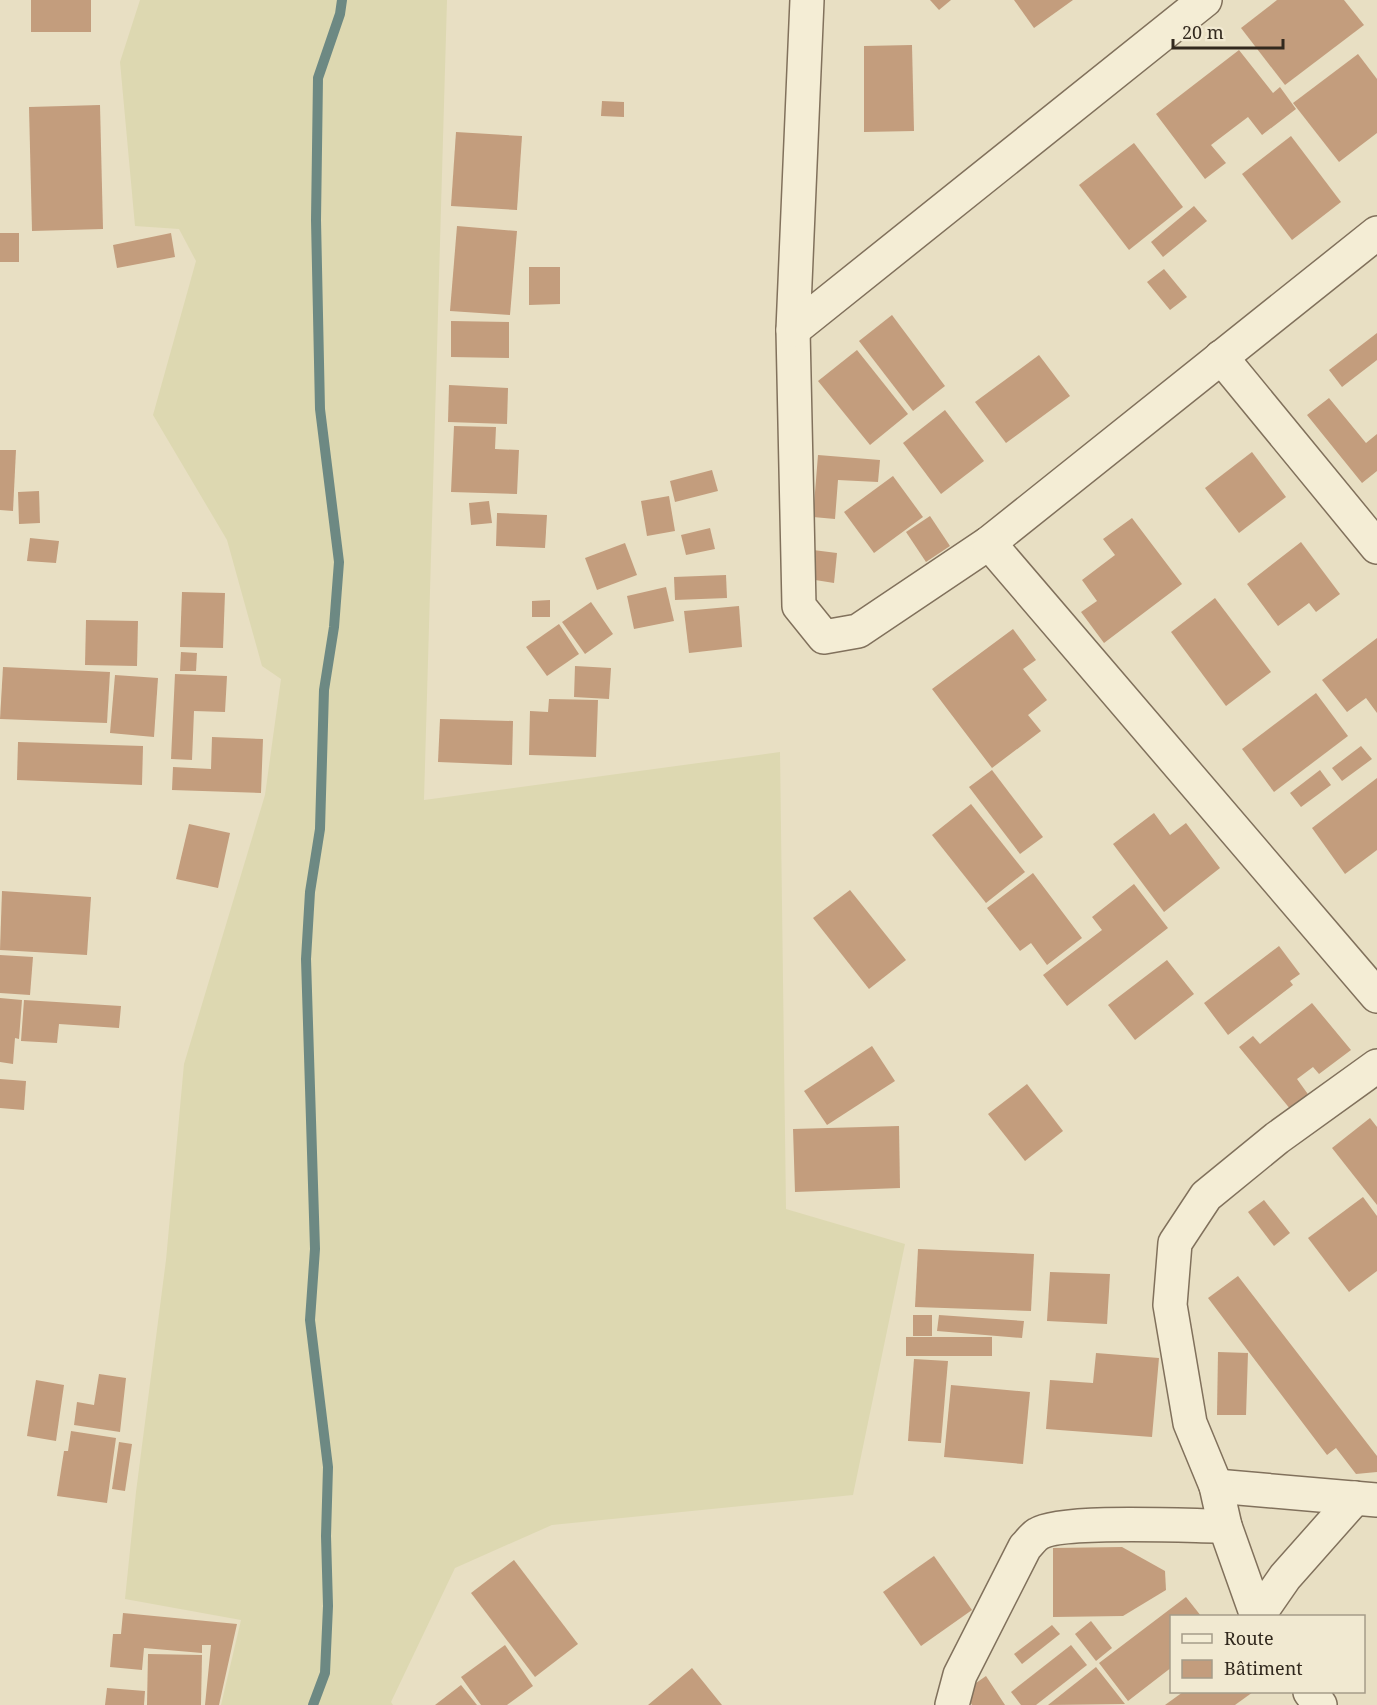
<svg xmlns="http://www.w3.org/2000/svg" width="1377" height="1705" font-family="'Noto Serif',serif">
	<rect width="100%" height="100%" fill="#e8dfc3"/>
	<!-- farmland -->
	<polygon fill="#ddd8b1" points="140,0 447,0 424,800 780,752 786,1209 905,1244 853,1495 552,1525 455,1568 391,1702 393,1705 221,1705 241,1620 125,1599 136,1492 166,1260 184,1064 265,795 281,679 262,666 227,540 153,415 196,261 179,229 135,226 120,62"/>
	<g fill="none" stroke-linecap="round" stroke-linejoin="round">
		<!-- stream -->
		<polyline stroke="#6d8983" stroke-width="10" points="313,1705 325,1673 328,1606 326,1536 328,1467 310,1320 315,1249 306,959 310,892 320,829 324,690 334,627 339,562 320,409 316,220 318,78 340,14 342,0"/>
	</g>
	<!-- building -->
	<g fill="#c39d7d">
		<rect x="31" y="0" width="60" height="32"/>
		<polygon points="930,0 951,0 939,10"/>
		<polygon points="1014,0 1073,0 1034,28"/>
		<polygon points="1277,0 1344,0 1364,25 1285,85 1241,28"/>
		<polygon points="912,45 914,131 864,132 864,46"/>
		<polygon points="1239,50 1273,93 1280,87 1296,109 1262,135 1248,117 1211,145 1226,163 1205,179 1156,114"/>
		<polygon points="1358,54 1377,79 1377,133 1339,162 1293,103"/>
		<polygon points="602,101 624,102 624,117 601,116"/>
		<polygon points="100,105 103,229 32,231 29,107"/>
		<polygon points="456,132 522,136 517,210 451,206"/>
		<polygon points="1291,136 1341,202 1292,240 1242,174"/>
		<polygon points="1134,143 1183,207 1129,250 1079,185"/>
		<polygon points="1194,206 1207,221 1163,257 1151,242"/>
		<polygon points="457,226 517,231 510,315 450,311"/>
		<rect x="0" y="233" width="19" height="29"/>
		<polygon points="171,233 175,257 117,268 113,245"/>
		<polygon points="529,267 560,267 560,304 529,305"/>
		<polygon points="1164,269 1187,297 1170,310 1147,282"/>
		<polygon points="892,315 945,386 913,411 859,341"/>
		<polygon points="451,321 509,322 509,358 451,357"/>
		<polygon points="1377,333 1377,360 1342,387 1329,370"/>
		<polygon points="857,350 908,414 870,445 818,381"/>
		<polygon points="1039,355 1070,396 1006,443 975,402"/>
		<polygon points="449,385 508,388 507,424 448,422"/>
		<polygon points="1329,398 1366,443 1377,434 1377,471 1362,483 1307,415"/>
		<polygon points="945,410 984,461 941,494 903,443"/>
		<polygon points="454,426 496,427 495,449 519,450 517,494 451,492"/>
		<polygon points="0,450 16,450 13,511 0,510"/>
		<polygon points="1252,452 1286,497 1239,533 1205,488"/>
		<polygon points="818,455 880,460 878,482 838,480 835,519 813,517"/>
		<polygon points="712,470 718,491 675,502 670,481"/>
		<polygon points="893,476 923,517 874,553 844,512"/>
		<polygon points="39,491 40,523 19,524 18,492"/>
		<polygon points="669,496 675,531 647,536 641,501"/>
		<polygon points="489,501 492,523 471,525 469,503"/>
		<polygon points="497,513 547,515 545,548 496,546"/>
		<polygon points="930,516 950,546 926,562 906,532"/>
		<polygon points="1132,518 1182,584 1104,643 1081,612 1097,601 1082,580 1115,555 1103,539"/>
		<polygon points="710,528 715,549 686,555 681,535"/>
		<polygon points="30,538 59,541 56,563 27,561"/>
		<polygon points="1301,542 1340,594 1316,612 1309,603 1278,626 1247,584"/>
		<polygon points="625,543 637,575 597,590 585,558"/>
		<polygon points="813,550 837,553 834,583 809,579"/>
		<polygon points="726,575 727,598 675,600 674,577"/>
		<polygon points="666,587 674,621 634,629 627,596"/>
		<polygon points="182,592 225,593 223,648 180,647"/>
		<polygon points="1215,598 1271,672 1226,706 1171,632"/>
		<polygon points="550,600 550,617 532,617 532,601"/>
		<polygon points="591,602 613,634 585,654 562,622"/>
		<polygon points="739,606 742,647 689,653 684,611"/>
		<polygon points="86,620 138,621 137,666 85,665"/>
		<polygon points="559,624 579,654 547,676 526,647"/>
		<polygon points="1013,629 1036,660 1023,669 1047,700 1028,715 1041,731 992,768 932,689"/>
		<polygon points="1377,638 1377,713 1366,698 1347,712 1322,680"/>
		<polygon points="181,652 197,653 196,671 180,671"/>
		<polygon points="575,666 611,668 609,699 574,697"/>
		<polygon points="3,667 110,672 107,723 0,719"/>
		<polygon points="175,674 227,676 225,712 194,711 192,760 171,759"/>
		<polygon points="115,675 158,678 154,737 110,733"/>
		<polygon points="1316,693 1348,736 1274,792 1242,749"/>
		<polygon points="549,699 598,700 596,757 529,755 530,711 548,712"/>
		<polygon points="440,719 513,721 512,765 438,762"/>
		<polygon points="212,737 263,739 261,793 172,790 173,767 211,769"/>
		<polygon points="18,742 143,746 142,785 17,780"/>
		<polygon points="1361,746 1372,759 1342,781 1332,768"/>
		<polygon points="992,770 1043,837 1020,854 969,787"/>
		<polygon points="1320,770 1331,785 1301,807 1290,793"/>
		<polygon points="1377,778 1377,850 1345,874 1312,828"/>
		<polygon points="971,804 1025,872 986,903 932,835"/>
		<polygon points="1154,813 1170,835 1186,823 1220,868 1164,912 1113,844"/>
		<polygon points="189,824 230,833 218,888 176,879"/>
		<polygon points="1033,873 1082,938 1047,965 1031,943 1020,951 987,908"/>
		<polygon points="1134,884 1168,928 1067,1006 1043,975 1102,930 1092,917"/>
		<polygon points="850,890 906,960 869,989 813,918"/>
		<polygon points="2,891 91,897 87,955 0,950"/>
		<polygon points="1279,946 1300,974 1290,981 1293,985 1228,1035 1204,1003"/>
		<polygon points="0,955 33,957 30,995 0,993"/>
		<polygon points="1167,960 1194,994 1135,1040 1108,1005"/>
		<polygon points="0,998 22,1000 19,1039 15,1038 13,1064 0,1062"/>
		<polygon points="24,1000 121,1006 119,1028 59,1024 57,1043 21,1041"/>
		<polygon points="1312,1003 1351,1050 1319,1074 1313,1067 1297,1079 1310,1097 1291,1110 1239,1047 1253,1036 1260,1044"/>
		<polygon points="872,1046 895,1081 827,1125 804,1091"/>
		<polygon points="0,1079 26,1081 24,1110 0,1108"/>
		<polygon points="1027,1084 1063,1131 1025,1161 988,1114"/>
		<polygon points="1370,1118 1377,1127 1377,1205 1332,1148"/>
		<polygon points="899,1126 900,1188 795,1192 793,1129"/>
		<polygon points="1363,1197 1377,1216 1377,1271 1349,1292 1308,1238"/>
		<polygon points="1264,1200 1290,1233 1274,1246 1248,1212"/>
		<polygon points="918,1249 1034,1254 1031,1311 915,1307"/>
		<polygon points="1050,1272 1110,1274 1107,1324 1047,1321"/>
		<polygon points="1238,1276 1377,1456 1377,1472 1356,1474 1336,1448 1327,1455 1208,1298"/>
		<rect x="913" y="1315" width="19" height="21"/>
		<polygon points="939,1315 1024,1321 1022,1338 937,1331"/>
		<rect x="906" y="1337" width="86" height="19"/>
		<polygon points="1218,1352 1248,1353 1246,1415 1217,1415"/>
		<polygon points="1096,1353 1159,1358 1152,1437 1046,1429 1050,1380 1093,1383"/>
		<polygon points="914,1359 948,1361 941,1443 908,1441"/>
		<polygon points="99,1374 126,1378 120,1432 74,1425 77,1402 94,1405"/>
		<polygon points="36,1380 64,1385 56,1441 27,1436"/>
		<polygon points="951,1385 1030,1392 1023,1464 944,1457"/>
		<polygon points="71,1431 116,1438 107,1503 57,1496 64,1451 68,1451"/>
		<polygon points="119,1442 132,1444 125,1491 112,1489"/>
		<polygon points="1122,1547 1165,1571 1166,1590 1123,1616 1053,1617 1053,1548"/>
		<polygon points="934,1556 972,1610 921,1646 883,1592"/>
		<polygon points="514,1560 578,1644 535,1677 471,1593"/>
		<polygon points="1186,1597 1201,1616 1172,1616 1172,1667 1128,1701 1099,1663"/>
		<polygon points="123,1613 237,1624 219,1705 205,1705 211,1645 202,1645 202,1653 144,1648 142,1670 110,1667 113,1634 121,1634"/>
		<polygon points="1091,1621 1112,1648 1096,1661 1075,1634"/>
		<polygon points="1052,1625 1060,1634 1022,1664 1014,1654"/>
		<polygon points="505,1645 533,1686 507,1705 481,1705 461,1677"/>
		<polygon points="1071,1645 1087,1665 1036,1705 1021,1705 1011,1692"/>
		<polygon points="148,1654 202,1655 201,1705 147,1705"/>
		<polygon points="1096,1667 1125,1704 1048,1705"/>
		<polygon points="692,1668 722,1705 648,1705"/>
		<polygon points="986,1676 1005,1705 972,1705 963,1692"/>
		<polygon points="461,1685 477,1705 435,1705"/>
		<polygon points="107,1688 145,1691 144,1705 105,1705"/>
		<polygon points="1183,1692 1253,1692 1235,1705 1165,1705"/>
	</g>
	<g fill="none" stroke-linecap="round" stroke-linejoin="round">
		<!-- minor casing -->
		<g stroke="#81715c" stroke-width="36">
			<g id="minor">
				<polyline points="807,0 793,330 799,606 824,637 858,631 989,543 1377,233"/>
				<polyline points="793,330 1205,0"/>
				<polyline points="1221,357 1377,547"/>
				<polyline points="989,543 1377,996"/>
				<polyline points="1216,1486 1377,1500"/>
				<polyline points="1257,1616 1225,1526 1216,1486 1190,1423 1170,1305 1175,1243 1206,1196 1277,1138 1377,1066"/>
				<polyline points="1258,1616 1285,1577 1355,1498"/>
				<polyline points="1310,1692 1320,1705"/>
				<path d="M952,1705l8,-30 65,-128c4,-4 8,-10 13,-13 23,-15 153,-8 187,-8"/>
			</g>
		</g>
		<!-- minor -->
		<use href="#minor" stroke="#f4edd5" stroke-width="33"/>
	</g>
	<!-- legend -->
	<rect x="1170" y="1615" width="195" height="78" fill="#f1e9d1" stroke="#a59c89" stroke-width="1.5"/>
	<rect x="1182" y="1634" width="30" height="9" fill="#f4edd5" stroke="#a59c89" stroke-width="1.5"/>
	<text x="1224" y="1645" font-size="18" fill="#32291e">Route</text>
	<rect x="1182" y="1660" width="30" height="18" fill="#c39d7d" stroke="#a59c89" stroke-width="1.5"/>
	<text x="1224" y="1675" font-size="18" fill="#32291e">Bâtiment</text>
	<!-- scale -->
	<path d="M1173 39v9h110v-9" fill="none" stroke="#32291e" stroke-width="3"/>
	<text x="1182" y="39" font-size="18" fill="#32291e" stroke="#f1e9d1" stroke-width="4.5" paint-order="stroke">20 m</text>
</svg>
